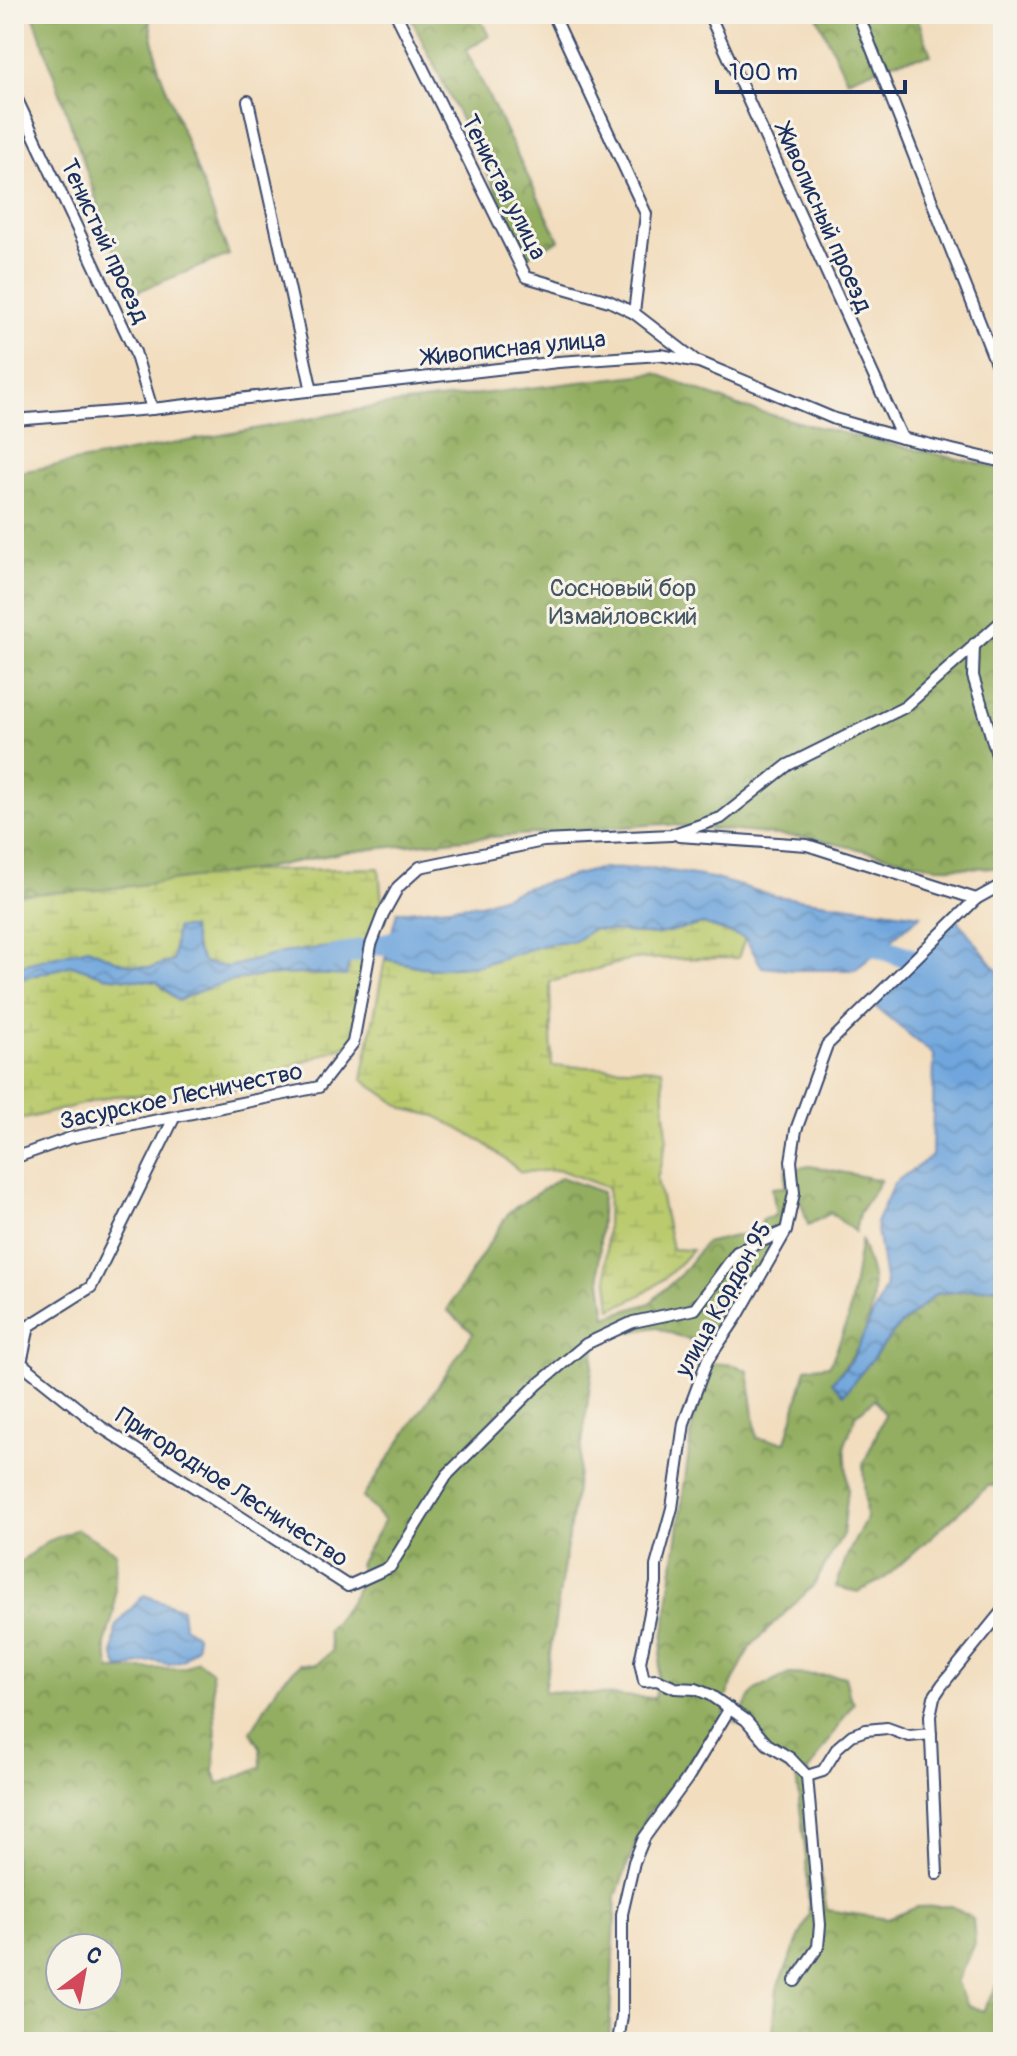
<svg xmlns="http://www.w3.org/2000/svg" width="1017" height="2056" font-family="Pangolin,sans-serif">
	<defs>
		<pattern id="forest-crowns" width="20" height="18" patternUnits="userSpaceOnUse" patternTransform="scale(2)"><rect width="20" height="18" fill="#93ae60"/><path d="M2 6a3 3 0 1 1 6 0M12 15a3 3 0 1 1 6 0" fill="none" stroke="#778e52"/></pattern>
		<pattern id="wetland-marsh" width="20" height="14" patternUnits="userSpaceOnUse" patternTransform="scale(2)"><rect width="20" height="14" fill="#baca6d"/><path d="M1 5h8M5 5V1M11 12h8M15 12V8" fill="none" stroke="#9fae61"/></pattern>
		<pattern id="water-waves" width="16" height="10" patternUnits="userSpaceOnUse" patternTransform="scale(2)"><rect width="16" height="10" fill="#6fa6dd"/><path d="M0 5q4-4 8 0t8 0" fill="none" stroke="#5a88b6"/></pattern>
	</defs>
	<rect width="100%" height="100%" fill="#f7f3e8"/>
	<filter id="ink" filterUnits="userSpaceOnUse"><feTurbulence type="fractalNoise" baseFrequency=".0125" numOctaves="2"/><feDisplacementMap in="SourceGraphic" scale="16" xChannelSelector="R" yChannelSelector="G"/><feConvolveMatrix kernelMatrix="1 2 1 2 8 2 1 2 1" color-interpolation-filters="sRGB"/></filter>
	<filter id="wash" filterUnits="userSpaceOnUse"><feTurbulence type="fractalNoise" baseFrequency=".006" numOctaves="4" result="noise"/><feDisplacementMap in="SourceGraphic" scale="32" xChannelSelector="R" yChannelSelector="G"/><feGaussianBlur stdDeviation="1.8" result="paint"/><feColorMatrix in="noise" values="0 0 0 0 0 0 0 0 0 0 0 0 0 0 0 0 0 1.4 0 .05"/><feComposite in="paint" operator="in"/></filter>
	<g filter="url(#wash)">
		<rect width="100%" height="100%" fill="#f2ddbe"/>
		<!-- forest -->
		<g fill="url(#forest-crowns)" stroke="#576e5f" stroke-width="2" fill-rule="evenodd">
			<polygon points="33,14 148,14 159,69 229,255 129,295"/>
			<polygon points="409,14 478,14 489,36 466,50 559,240 528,256"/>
			<polygon points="816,14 916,14 931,55 893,62 847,80"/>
			<polygon points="655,373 738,406 829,430 1003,469 1003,866 1001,868 937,867 810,838 661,824 465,839 345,852 249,871 100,890 14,895 14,473 379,406"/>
			<path d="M810,1166l71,14 -22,33 -4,19 -24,-19 -23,12 -7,-23 -13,4c-15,52 -54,98 -89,138l-44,-17 -47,10 -13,11 -19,141 -32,202 111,7 41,-298 16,-37 23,2 13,6 9,67 29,4 20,-74 24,-3 18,-45 13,-81c3,12 9,26 11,38 5,42 -13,75 -40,105l11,11 56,-67 37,-32 67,-8v199l-15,1 -104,93 -26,13 -22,-5 10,-29 20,-40 -3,-53 22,-50 -10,-16 -19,16 -11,30 3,45 -5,44 -29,51 -64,62 -24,49 -2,25 -46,54 -10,17 -21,22 -31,81 -7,147h-595v-475l32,-25 31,-13 39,23 -2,60 -9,32 5,26 75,-2 12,-8 15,12 4,66 -2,34 5,12 42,-17 -1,-20 -9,-15 28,-48 21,-20 16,1 16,-14 -5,-20c16,-20 37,-39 32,-67l25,-43 -21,-24 110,-164 -26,-23 62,-98 52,-35 41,15 -3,74 7,51 44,-14 31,-29 24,-31 56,-13 1,-11 14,-4 -4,-27 13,-1 1,-17zM60,1948h48v48h-48z"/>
			<polygon points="789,1674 845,1676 849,1694 854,1702 809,1771 813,1838 827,1910 888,1919 917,1907 952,1906 973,1919 975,1944 956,1982 967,2005 983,2011 1003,1975 1003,2042 772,2042 777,1989 809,1915 806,1857 796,1775 776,1764 758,1733 735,1722 755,1690"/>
		</g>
		<!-- wetland -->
		<g fill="url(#wetland-marsh)" stroke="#6a7c66" stroke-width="2">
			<path d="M379,868l4,46 -30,129 -130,50 -110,3 -88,23h-11v-138l3,-2 55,-14 32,11 53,6 21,19c50,-27 112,-30 168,-25l7,-32 -71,9 -54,14 -24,-4 -8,-13 -5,-21 -15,-1 -3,33 -23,7 -28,-5 -34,-15 -66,17 -8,-4v-66l86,-5 149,-19z"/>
			<path d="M703,924l42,14 -7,20 -105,1 -83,23 2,84 110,3 5,70 -10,40 15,70 20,1c-27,31 -43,44 -81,59l-5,-46 2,-75 -48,-18 -39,2 -37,-29 -48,-27 -31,-7 -43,-30 23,-120 45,10 49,-4 65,-20 31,-4 18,-12 62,6z"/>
		</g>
		<!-- water -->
		<g fill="url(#water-waves)" stroke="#456a9e" stroke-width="2">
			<polygon points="652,868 712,878 775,896 921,915 855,970 793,970 762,967 745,938 703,924 655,935 593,929 575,941 544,945 479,965 430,969 385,959 397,912 481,904 528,887 599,869"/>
			<polygon points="957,919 1003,978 1003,1286 936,1294 899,1326 844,1394 832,1382 852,1360 886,1286 876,1223 894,1183 932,1156 934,1055 871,1003"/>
			<path d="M176,928h15l5,21 8,14 24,4 54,-14 72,-9 -8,32c-55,-5 -118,-2 -168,25l-21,-19 -53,-6 -32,-11 -58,16v-20l8,4 66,-17 34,15 28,5 23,-7z"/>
			<polygon points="144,1595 182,1609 184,1626 196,1635 197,1646 183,1660 169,1664 152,1661 119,1669 113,1654 116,1625"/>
		</g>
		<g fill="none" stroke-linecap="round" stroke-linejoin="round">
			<!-- river -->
			<g stroke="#6fa6dd" stroke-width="22">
				<polyline points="856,938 936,969"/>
				<polyline points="381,945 417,935"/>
				<polyline points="322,960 360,950"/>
			</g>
		</g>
	</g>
	<g filter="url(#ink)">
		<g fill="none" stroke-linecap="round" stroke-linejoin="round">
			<!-- minor casing -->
			<g stroke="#3b496c" stroke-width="14">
				<g id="minor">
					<polyline points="396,14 526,277 609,301 634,313"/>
					<polyline points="553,14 646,214 634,313 695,360"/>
					<polyline points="709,14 902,438"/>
					<polyline points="858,14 1003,381"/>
					<polyline points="14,93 135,352 152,409"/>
					<polyline points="248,101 312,391"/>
					<polyline points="14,420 152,409 558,362 660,355 699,362 835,419 902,438 1003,462"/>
					<polyline points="974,644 973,676 1003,775"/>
					<polyline points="679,836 807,845 976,899"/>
					<polyline points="174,1118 91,1287 29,1326 21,1363 101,1427 348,1586 390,1567 447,1475 537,1385 586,1344 633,1322 695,1309 737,1252 785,1231"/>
					<polyline points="14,1158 70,1138 319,1087 353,1043 371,945 383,914 398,887 420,867 543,841 671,835 721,818 788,765 905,707 1003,620"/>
					<polyline points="807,1776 823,1771 838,1747 852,1735 866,1730 887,1728 909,1736 931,1734"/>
					<polyline points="937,1874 930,1716 934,1697 942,1685 1003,1610"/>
					<polyline points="795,1981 818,1947 820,1925 807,1776 790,1758 767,1744 746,1720 710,1695 696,1689 675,1688 657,1680 644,1681 640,1662 656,1583 656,1566 672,1508 684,1423 707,1361 738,1315 786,1231 794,1193 791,1161 796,1130 827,1045 976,899 1003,884"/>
					<polyline points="618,2042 622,2016 622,1914 634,1862 644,1838 687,1779 730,1708"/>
				</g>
			</g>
			<!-- minor -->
			<use href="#minor" stroke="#fff" stroke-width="10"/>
		</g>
	</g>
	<g text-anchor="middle" stroke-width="6" stroke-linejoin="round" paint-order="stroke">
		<!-- street labels -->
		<g font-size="24" fill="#1b2f5e" stroke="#f7f3e8">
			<text transform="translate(504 187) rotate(63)" y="8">Тенистая улица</text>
			<text transform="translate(824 218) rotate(66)" y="8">Живописный проезд</text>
			<text transform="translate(105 241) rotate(65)" y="8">Тенистый проезд</text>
			<text transform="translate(514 348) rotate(-6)" y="8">Живописная улица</text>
			<text transform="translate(181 1096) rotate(-12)" y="8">Засурское Лесничество</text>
			<text transform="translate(723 1299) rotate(-61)" y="8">улица Кордон 95</text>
			<text transform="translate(232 1487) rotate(33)" y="8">Пригородное Лесничество</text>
		</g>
		<!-- park labels -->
		<g font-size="24" fill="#435662" stroke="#f7f3e8">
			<text x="623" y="596">Сосновый бор<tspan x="623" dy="28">Измайловский</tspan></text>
		</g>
	</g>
	<!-- margin -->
	<rect width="1017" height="2056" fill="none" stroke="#f7f3e8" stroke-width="48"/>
	<!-- north arrow -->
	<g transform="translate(84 1972) rotate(32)"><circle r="38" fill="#f7f3e8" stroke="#9fa5b1" stroke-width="2"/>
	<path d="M0-6L14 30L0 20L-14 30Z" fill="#d1495b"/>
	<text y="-12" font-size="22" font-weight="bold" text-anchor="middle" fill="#1b2f5e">С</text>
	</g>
	<!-- scale -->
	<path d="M717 80v12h188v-12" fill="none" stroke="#1b2f5e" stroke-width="4"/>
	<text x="729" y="80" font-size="24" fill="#1b2f5e" stroke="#f7f3e8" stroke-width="6" paint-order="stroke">100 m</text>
</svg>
